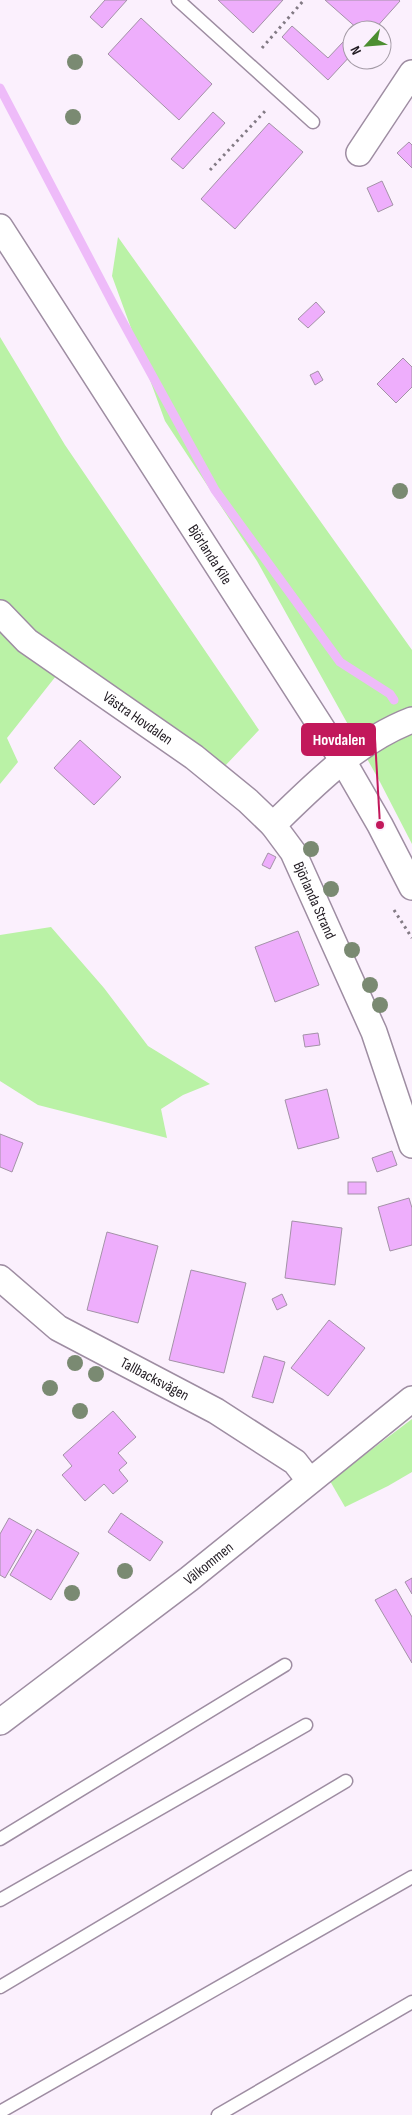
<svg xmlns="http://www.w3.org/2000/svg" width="412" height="2115" font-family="'Sofia Sans Condensed',sans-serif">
	<rect width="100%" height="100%" fill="#fbf0fd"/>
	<!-- green -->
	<g fill="#baf2a6">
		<polygon points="118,237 412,650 412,844 380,782 257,561 165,421 112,276"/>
		<polygon points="0,337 65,445 259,730 224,767 47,646 0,600"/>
		<polygon points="0,630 56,676 7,738 18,762 0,784"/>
		<polygon points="51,927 104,988 148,1046 210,1084 183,1095 161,1109 167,1138 38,1105 0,1081 0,935"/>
		<polygon points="412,1419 412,1472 388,1486 345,1507 330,1481"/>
	</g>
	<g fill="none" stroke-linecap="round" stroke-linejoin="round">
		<!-- stream -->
		<polyline stroke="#eebbf9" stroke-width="9" points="0,88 119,315 215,490 340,662 390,694 394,700"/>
	</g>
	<!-- building -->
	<g fill="#eeaefc" stroke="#a392a7">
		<polygon points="105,0 127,0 102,28 90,17"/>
		<polygon points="218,0 283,0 253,33"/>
		<polygon points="325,0 399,0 400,1 374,30 359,30"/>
		<polygon points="141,18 212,84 179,120 108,54"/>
		<polygon points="292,26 328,58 343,42 352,51 352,54 328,80 282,37"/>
		<polygon points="213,112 225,123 183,169 171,159"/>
		<polygon points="269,123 303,152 235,229 201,199"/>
		<polygon points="409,142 412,145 412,168 397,153"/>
		<polygon points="382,181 393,205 378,212 367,188"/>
		<polygon points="316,302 325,312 308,328 298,319"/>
		<polygon points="403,358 412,367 412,387 396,403 377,384"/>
		<polygon points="318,371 323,380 315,385 310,375"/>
		<polygon points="80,740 121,777 94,805 54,768"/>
		<polygon points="268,853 276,857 270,869 262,865"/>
		<polygon points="298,931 319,985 275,1002 255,947"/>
		<polygon points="318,1033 320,1045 305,1047 303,1035"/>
		<polygon points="327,1089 339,1138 298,1149 285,1100"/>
		<polygon points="0,1134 23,1143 12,1172 0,1167"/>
		<polygon points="392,1151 397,1165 377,1172 372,1158"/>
		<rect x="348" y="1182" width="18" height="12"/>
		<polygon points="409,1198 412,1208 412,1245 390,1251 378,1207"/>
		<polygon points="292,1221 342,1228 335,1285 285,1278"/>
		<polygon points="107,1232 158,1246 138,1323 87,1310"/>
		<polygon points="191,1270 246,1283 224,1373 169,1360"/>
		<polygon points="282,1294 287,1305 277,1310 272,1299"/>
		<polygon points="329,1320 365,1348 328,1396 291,1368"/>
		<polygon points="264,1356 285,1362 273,1403 252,1397"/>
		<polygon points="113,1411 136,1437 118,1453 127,1463 119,1470 128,1481 113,1494 104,1484 85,1501 62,1475 72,1466 63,1455"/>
		<polygon points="121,1513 163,1542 150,1561 108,1532"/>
		<polygon points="9,1518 32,1531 5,1578 0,1575 0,1534"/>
		<polygon points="37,1529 79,1553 51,1600 10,1575"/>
		<polygon points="412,1578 412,1594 405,1582"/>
		<polygon points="396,1589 412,1617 412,1663 375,1600"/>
	</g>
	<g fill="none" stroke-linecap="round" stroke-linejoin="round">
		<!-- service casing -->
		<g stroke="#9e8da2" stroke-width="15">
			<g id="service">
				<polyline points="178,0 313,122"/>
				<polyline points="0,1839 285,1665"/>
				<polyline points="0,1900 306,1725"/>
				<polyline points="0,1987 346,1781"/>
				<polyline points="0,2112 412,1877"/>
				<polyline points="218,2115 412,2002"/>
			</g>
		</g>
		<!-- minor casing -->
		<g stroke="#9e8da2" stroke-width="28">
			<g id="minor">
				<polyline points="359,153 412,73"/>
				<path id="s1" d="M0,227l343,534 37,64 32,62"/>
				<path id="s2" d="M0,613l27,28 167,116 54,44 25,24"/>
				<path id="s3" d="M412,720c-55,21 -98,65 -139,105l20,27 81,180 38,113"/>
				<path id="s4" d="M0,1278l58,50 158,83 79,51 14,18"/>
				<path id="s5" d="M0,1722l189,-143 223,-180"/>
			</g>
		</g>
		<!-- path -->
		<g stroke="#827a84" stroke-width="3" stroke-dasharray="2.5 4" stroke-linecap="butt">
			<polyline points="262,48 304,0"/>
			<polyline points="210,170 266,110"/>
			<polyline points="394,910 412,938"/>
		</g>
		<!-- service -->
		<use href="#service" stroke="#fff" stroke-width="12"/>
		<!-- minor -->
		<use href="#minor" stroke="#fff" stroke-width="25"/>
	</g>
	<!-- trees -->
	<g fill="#7a8a72">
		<circle cx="75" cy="62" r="8"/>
		<circle cx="73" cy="117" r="8"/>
		<circle cx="400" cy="491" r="8"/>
		<circle cx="311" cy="849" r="8"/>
		<circle cx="331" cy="889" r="8"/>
		<circle cx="352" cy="950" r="8"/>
		<circle cx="370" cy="985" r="8"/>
		<circle cx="380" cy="1005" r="8"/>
		<circle cx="75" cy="1363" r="8"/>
		<circle cx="96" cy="1374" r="8"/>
		<circle cx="50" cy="1388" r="8"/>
		<circle cx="80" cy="1411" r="8"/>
		<circle cx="125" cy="1571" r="8"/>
		<circle cx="72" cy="1593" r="8"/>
	</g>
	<g text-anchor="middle" stroke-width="4" stroke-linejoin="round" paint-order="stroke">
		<!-- street labels -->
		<g font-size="15" fill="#1f1920" stroke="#fbf0fd">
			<text dy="5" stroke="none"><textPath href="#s1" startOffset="389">Björlanda Kile</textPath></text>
			<text dy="5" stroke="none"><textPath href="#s2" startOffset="174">Västra Hovdalen</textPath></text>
			<text dy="5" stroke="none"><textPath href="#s3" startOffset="262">Björlanda Strand</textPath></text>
			<text dy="5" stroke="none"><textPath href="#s4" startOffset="186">Tallbacksvägen</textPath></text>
			<text dy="5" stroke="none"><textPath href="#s5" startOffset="262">Välkommen</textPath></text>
		</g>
	</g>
	<!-- callouts -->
	<path fill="none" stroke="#c2185b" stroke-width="2" d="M380 825L375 739"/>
	<circle fill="#c2185b" stroke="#fbf0fd" stroke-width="2" cx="380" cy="825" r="5"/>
	<rect fill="#c2185b" stroke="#c2185b" stroke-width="2" x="302" y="724" width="73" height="31" rx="5"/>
	<g font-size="16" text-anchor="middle" font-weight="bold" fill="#fff">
		<text x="339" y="745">Hovdalen</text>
	</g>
	<!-- north arrow -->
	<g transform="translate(367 45) rotate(244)"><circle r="24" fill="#fbf0fd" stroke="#a39aa5"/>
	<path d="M0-4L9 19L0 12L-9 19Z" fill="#4c8e31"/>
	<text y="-8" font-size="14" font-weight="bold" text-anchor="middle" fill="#1f1920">N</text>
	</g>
</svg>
